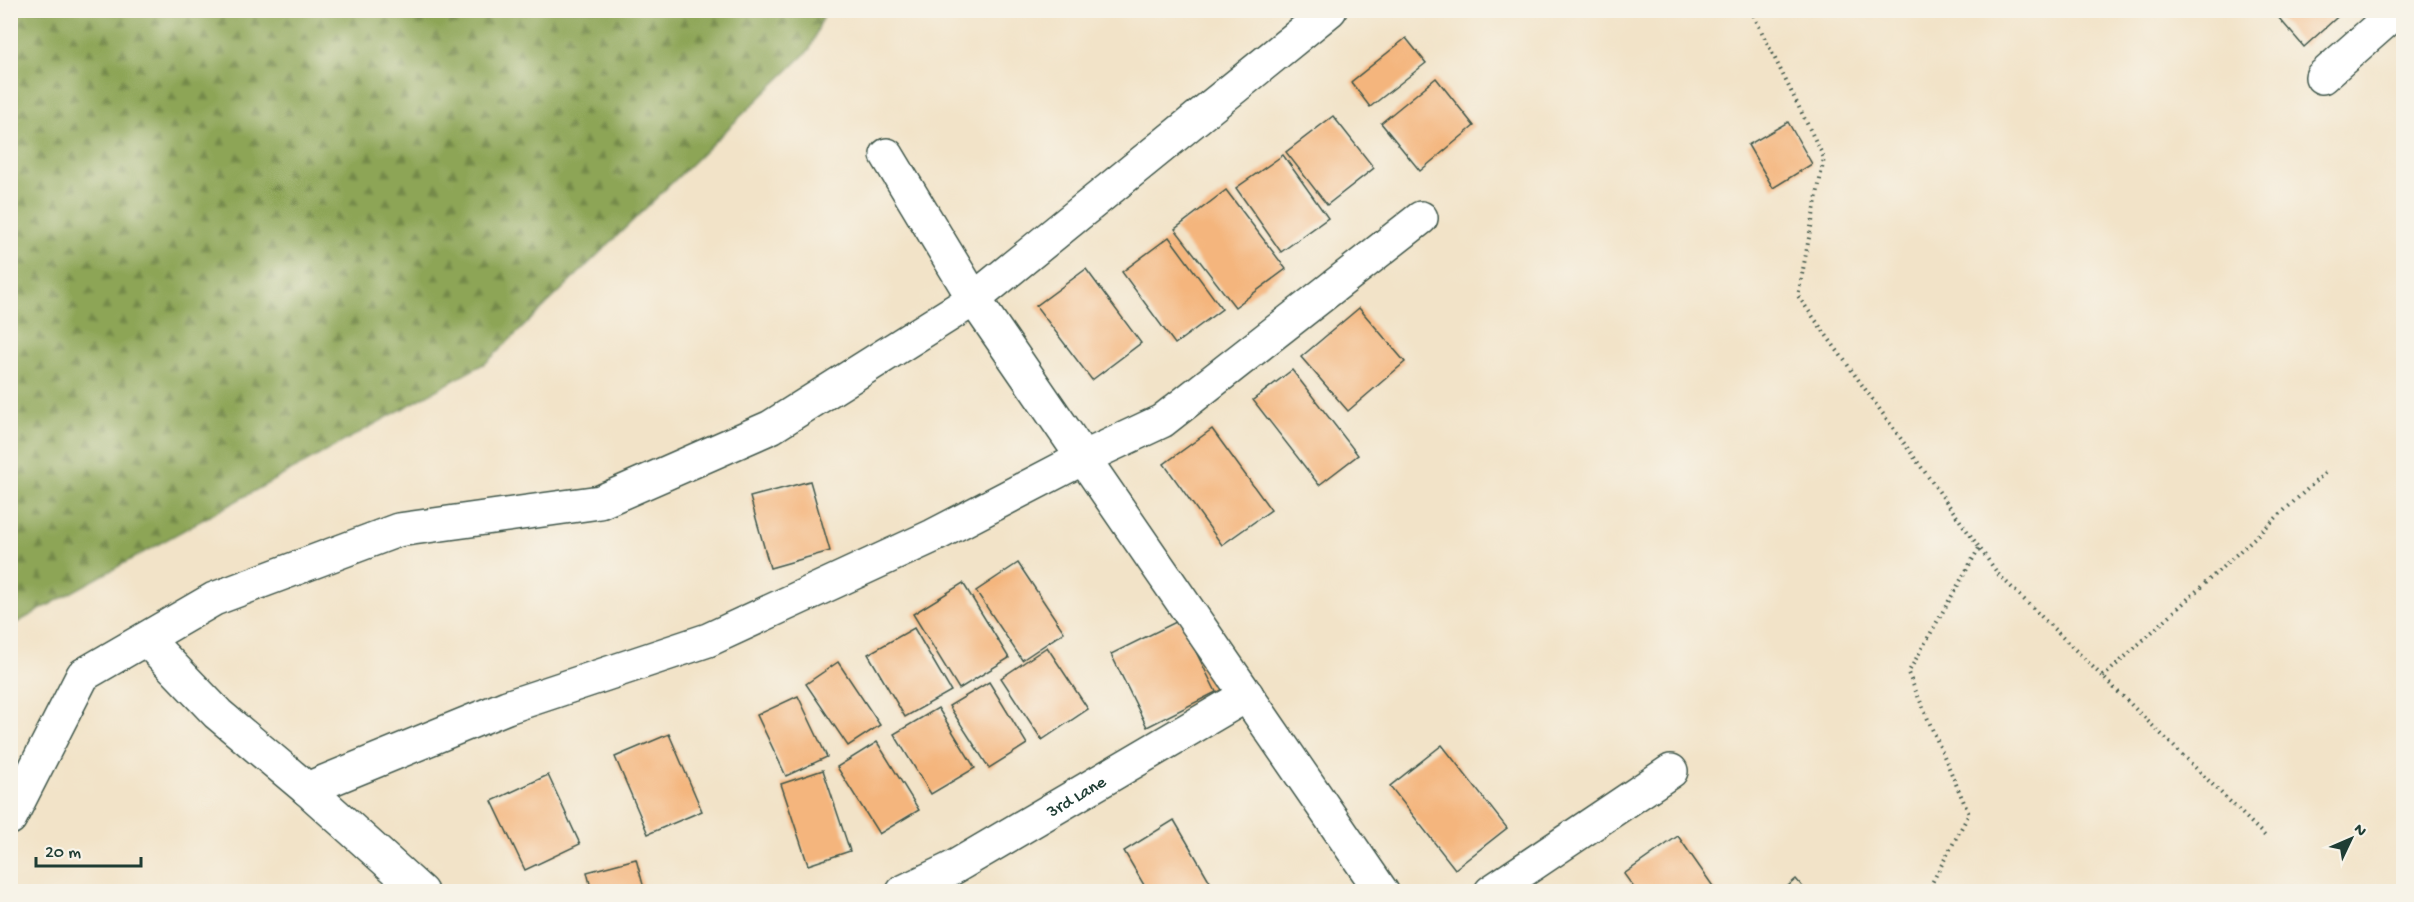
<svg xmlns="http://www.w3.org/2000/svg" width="2414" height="902" font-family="'Gochi Hand',sans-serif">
	<defs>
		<pattern id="forest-firs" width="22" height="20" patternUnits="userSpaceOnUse" patternTransform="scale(1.5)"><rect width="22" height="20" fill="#8da556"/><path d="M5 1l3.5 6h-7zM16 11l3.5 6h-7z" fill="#738848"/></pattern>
	</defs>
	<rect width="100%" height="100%" fill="#f7f3e8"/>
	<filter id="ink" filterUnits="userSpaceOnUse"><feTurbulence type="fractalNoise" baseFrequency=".0167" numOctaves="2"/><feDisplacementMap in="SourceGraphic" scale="12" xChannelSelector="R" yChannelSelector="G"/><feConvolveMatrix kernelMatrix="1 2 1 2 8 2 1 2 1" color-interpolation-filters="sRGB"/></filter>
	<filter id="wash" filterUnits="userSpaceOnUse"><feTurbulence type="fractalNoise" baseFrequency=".008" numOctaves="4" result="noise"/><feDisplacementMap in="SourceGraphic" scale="24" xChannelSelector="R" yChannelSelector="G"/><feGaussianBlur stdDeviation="1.35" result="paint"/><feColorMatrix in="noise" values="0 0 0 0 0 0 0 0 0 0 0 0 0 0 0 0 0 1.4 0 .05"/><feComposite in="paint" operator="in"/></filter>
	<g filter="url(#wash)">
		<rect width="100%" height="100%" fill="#f2e3c8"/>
		<!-- forest -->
		<polygon fill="url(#forest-firs)" stroke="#567145" stroke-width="1.5" points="11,10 825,10 825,11 810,49 487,362 11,626"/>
		<g id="blocks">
			<!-- building -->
			<g fill="#f4b57d">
				<polygon points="2272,10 2345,10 2304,47"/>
				<polygon points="1406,38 1426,63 1370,107 1351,82"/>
				<polygon points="1436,78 1474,126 1420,171 1381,123"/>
				<polygon points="1333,116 1374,168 1327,205 1286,152"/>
				<polygon points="1788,122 1812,164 1773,188 1748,145"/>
				<polygon points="1283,155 1328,218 1281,252 1236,188"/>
				<polygon points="1226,190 1286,269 1235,307 1175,229"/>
				<polygon points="1169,237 1222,309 1175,344 1122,272"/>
				<polygon points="1086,269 1141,343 1092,380 1036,306"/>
				<polygon points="1359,308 1405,362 1348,411 1301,357"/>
				<polygon points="1292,370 1358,455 1319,485 1253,400"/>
				<polygon points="1212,429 1271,510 1222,545 1164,464"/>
				<polygon points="810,481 830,551 770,568 750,497"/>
				<polygon points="1018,563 1064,632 1022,660 976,591"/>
				<polygon points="963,583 1009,658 959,689 913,614"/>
				<polygon points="1180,620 1216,692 1147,727 1111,654"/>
				<polygon points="914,628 951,691 905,717 868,654"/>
				<polygon points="1047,647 1088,709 1042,740 1001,678"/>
				<polygon points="838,662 880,725 848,746 806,684"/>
				<polygon points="989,682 1027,744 989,768 949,706"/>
				<polygon points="798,696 827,757 786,776 757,715"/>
				<polygon points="938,708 975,768 931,794 894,734"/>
				<polygon points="669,734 702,811 648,834 615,757"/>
				<polygon points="877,742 919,810 879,834 837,767"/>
				<polygon points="1442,745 1507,828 1455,869 1390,786"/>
				<polygon points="823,770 850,851 808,865 781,784"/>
				<polygon points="548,775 580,844 525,870 492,801"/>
				<polygon points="1174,820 1216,892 1148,892 1124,851"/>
				<polygon points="1678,836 1717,892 1637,892 1624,874"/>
				<polygon points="636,859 645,892 592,892 587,872"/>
				<polygon points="1796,879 1807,892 1781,892"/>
			</g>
		</g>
	</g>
	<g filter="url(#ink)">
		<use href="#blocks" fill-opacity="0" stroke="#3f564a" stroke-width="1.5"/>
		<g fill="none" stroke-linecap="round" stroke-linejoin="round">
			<!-- minor casing -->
			<g stroke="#3f564a" stroke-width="36">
				<g id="minor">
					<polyline points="2322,77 2398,10"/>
					<polyline points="887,155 974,299 1382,892"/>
					<polyline points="146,639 218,714 307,789 421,892"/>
					<polyline points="307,789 507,707 708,640 933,536 1083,458 1162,421 1421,218"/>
					<polyline points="10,818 83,675 214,599 398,530 600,502 771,427 974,299 1330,10"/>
					<path id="s1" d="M903,892l48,-23 296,-174"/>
					<polyline points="1491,892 1671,771"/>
				</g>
			</g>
			<!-- path -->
			<g stroke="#3f564a" stroke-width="4" stroke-dasharray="1.5 4.5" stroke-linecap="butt">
				<polyline points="1751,10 1824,158 1798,296 1999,575 2267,838"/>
				<polyline points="2103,677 2326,472"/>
				<polyline points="1927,892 1969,814 1908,673 1979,548"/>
			</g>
			<!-- minor -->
			<use href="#minor" stroke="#fff" stroke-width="33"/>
		</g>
	</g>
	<g text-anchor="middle" stroke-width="4.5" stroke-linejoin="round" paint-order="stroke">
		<!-- street labels -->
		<g font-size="18" fill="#1f3d34" stroke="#f7f3e8">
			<text dy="6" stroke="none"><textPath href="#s1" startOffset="198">3rd Lane</textPath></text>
		</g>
	</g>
	<!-- margin -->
	<rect width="2414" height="902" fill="none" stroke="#f7f3e8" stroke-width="36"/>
	<!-- north arrow -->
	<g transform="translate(2351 839) rotate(46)" stroke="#f7f3e8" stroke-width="4.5" paint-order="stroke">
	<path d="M0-4.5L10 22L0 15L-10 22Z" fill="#1f3d34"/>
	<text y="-9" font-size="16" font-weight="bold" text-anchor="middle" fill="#1f3d34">N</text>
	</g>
	<!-- scale -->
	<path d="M36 857v9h105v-9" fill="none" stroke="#1f3d34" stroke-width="3"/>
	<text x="45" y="857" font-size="18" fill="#1f3d34" stroke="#f7f3e8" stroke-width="4.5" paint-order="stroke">20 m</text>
</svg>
